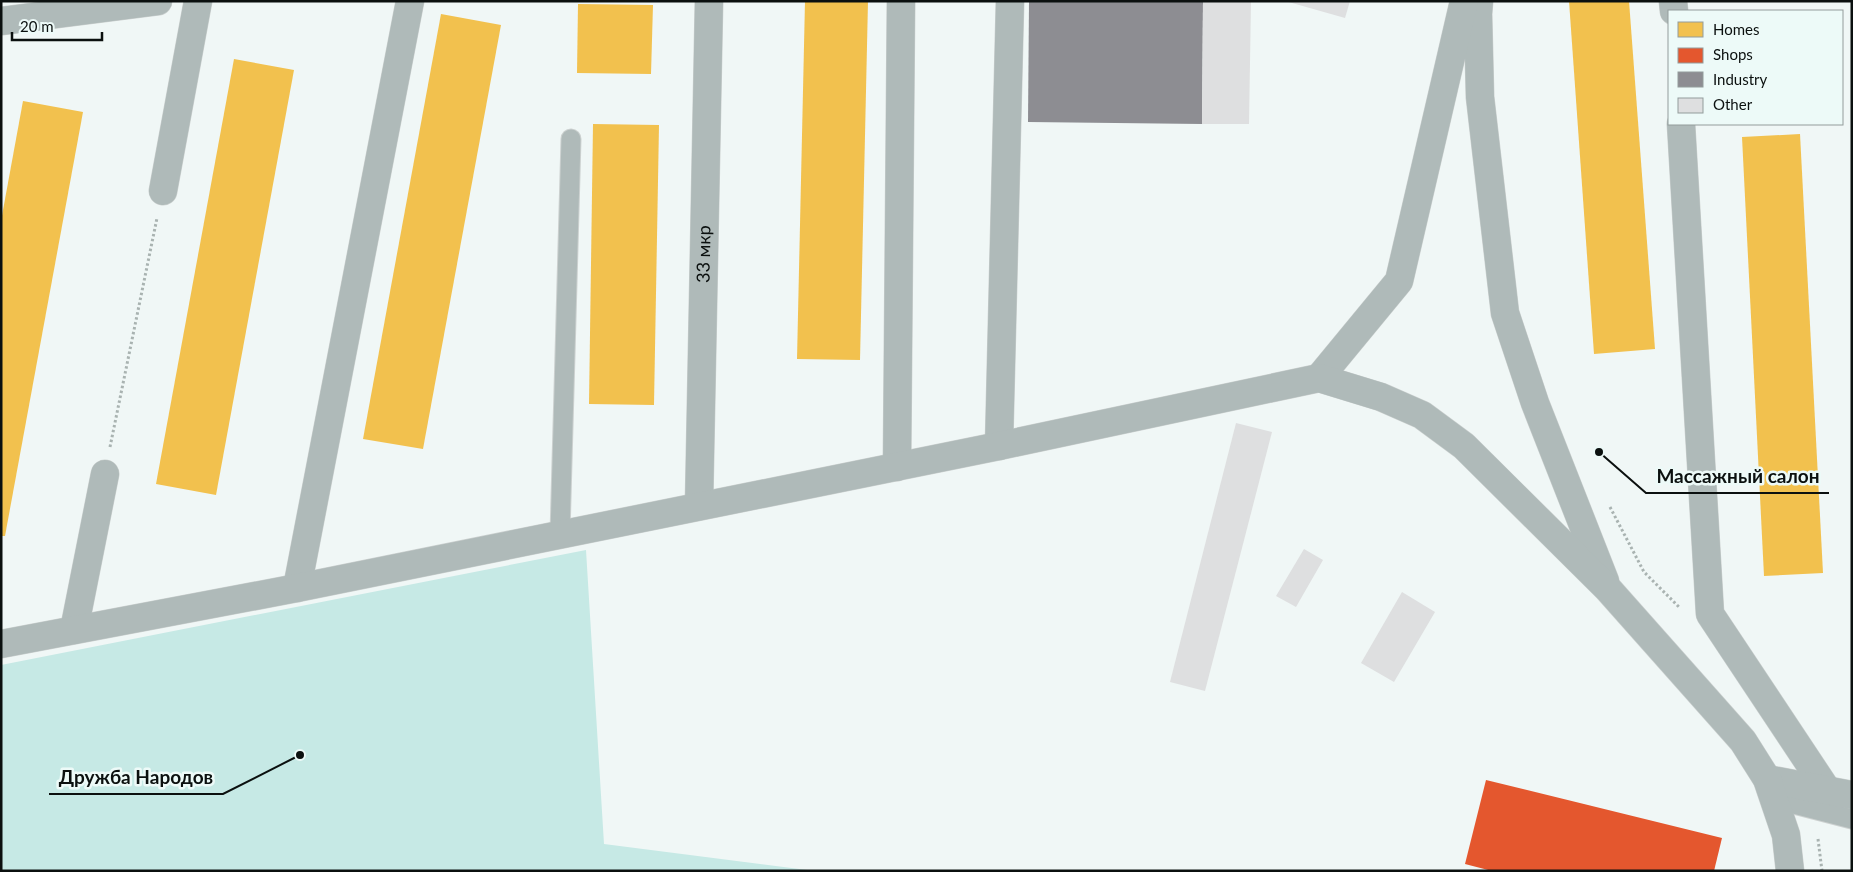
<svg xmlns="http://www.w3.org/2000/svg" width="1853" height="872" font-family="Lato,sans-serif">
	<rect width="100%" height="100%" fill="#f0f7f6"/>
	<!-- green -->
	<polygon fill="#c6e9e5" points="586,550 604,844 815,871 1,871 1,665"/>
	<!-- homes -->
	<g fill="#f2c14e">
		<polygon points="805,1 868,1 860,360 797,359"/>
		<polygon points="1569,1 1629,1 1655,349 1594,354"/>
		<polygon points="578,4 653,5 651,74 577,73"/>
		<polygon points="441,14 501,25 423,449 363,439"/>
		<polygon points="234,59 294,70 216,495 156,484"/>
		<polygon points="23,101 83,112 5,536 1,536 1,221"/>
		<polygon points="593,124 659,125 654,405 589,404"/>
		<polygon points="1800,134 1823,573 1764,576 1742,137"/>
	</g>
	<!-- shops -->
	<polygon fill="#e4572e" points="1486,780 1722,838 1714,871 1492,871 1465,864"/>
	<!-- industry -->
	<polygon fill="#8d8d92" points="1029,1 1203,1 1202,124 1028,122"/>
	<!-- building -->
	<g fill="#dedfe0">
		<polygon points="1203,1 1251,1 1249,124 1202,124"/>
		<polygon points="1285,1 1350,1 1345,18"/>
		<polygon points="1236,423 1272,432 1205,691 1170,682"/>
		<polygon points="1304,549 1323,560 1296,607 1276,596"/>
		<polygon points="1402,592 1435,612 1394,682 1361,663"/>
	</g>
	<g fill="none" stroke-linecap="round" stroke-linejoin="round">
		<!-- service casing -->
		<g stroke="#ccd1d0" stroke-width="21">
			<g id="service">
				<polyline points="560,534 571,139"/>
				<polyline points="1774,799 1852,819"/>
			</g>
		</g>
		<!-- minor casing -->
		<g stroke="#ccd1d0" stroke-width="29">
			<g id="minor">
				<polyline points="1673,1 1674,11"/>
				<polyline points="1,21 158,1"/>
				<polyline points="1681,124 1710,614 1827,790"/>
				<polyline points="163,191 198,1"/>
				<polyline points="999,446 1010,1"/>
				<polyline points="897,467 901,1"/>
				<path id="s1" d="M699,506l10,-505"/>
				<polyline points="297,588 410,1"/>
				<polyline points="74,630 105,474"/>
				<polyline points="1767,779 1852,795"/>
			</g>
		</g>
		<!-- tertiary casing -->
		<g stroke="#ccd1d0" stroke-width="29">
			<g id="tertiary">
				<polyline points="1479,1 1478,14 1480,97 1505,313 1535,403 1605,581"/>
				<polyline points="1319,378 1399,281 1464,1"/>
				<polyline points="1,644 297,588 999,446 1319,378 1381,397 1422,415 1464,446 1608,589 1743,741 1767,779 1786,835 1790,871"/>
			</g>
		</g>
		<!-- path -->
		<g stroke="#a9b3b1" stroke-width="3" stroke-dasharray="2.5 2.5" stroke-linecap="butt">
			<polyline points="110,447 157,218"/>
			<polyline points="1610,507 1644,572 1679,607"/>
			<polyline points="1818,839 1822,871"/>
		</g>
		<!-- service -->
		<use href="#service" stroke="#afbab9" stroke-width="19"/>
		<!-- minor -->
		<use href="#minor" stroke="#afbab9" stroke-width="28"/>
		<!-- tertiary -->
		<use href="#tertiary" stroke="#afbab9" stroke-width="28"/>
	</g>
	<g text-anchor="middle" stroke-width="5" stroke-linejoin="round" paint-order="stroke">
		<!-- street labels -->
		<g font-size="18" fill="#0b100f" stroke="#edfaf8">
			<text dy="6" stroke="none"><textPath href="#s1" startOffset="252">33 мкр</textPath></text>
		</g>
	</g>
	<!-- callouts -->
	<path fill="none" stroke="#0b100f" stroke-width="2" d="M1599 452L1646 493H1829M300 755L223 794H49"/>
	<g fill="#0b100f" stroke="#edfaf8" stroke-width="2">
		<circle cx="1599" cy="452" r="5"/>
		<circle cx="300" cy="755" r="5"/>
	</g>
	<g font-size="19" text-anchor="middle" font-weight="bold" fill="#0b100f" stroke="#edfaf8" stroke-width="5" stroke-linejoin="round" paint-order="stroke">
		<text x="1738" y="483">Массажный салон</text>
		<text x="136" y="784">Дружба Народов</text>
	</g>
	<!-- border -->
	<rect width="1853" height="872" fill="none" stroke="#0b100f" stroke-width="5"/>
	<!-- legend -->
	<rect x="1668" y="10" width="175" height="115" fill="#edfaf8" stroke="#939c9b"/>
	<rect x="1678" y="22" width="25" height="15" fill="#f2c14e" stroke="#939c9b"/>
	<text x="1713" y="35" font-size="15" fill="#0b100f">Homes</text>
	<rect x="1678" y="48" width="25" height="15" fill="#e4572e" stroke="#939c9b"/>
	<text x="1713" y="60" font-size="15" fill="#0b100f">Shops</text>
	<rect x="1678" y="72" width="25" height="15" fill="#8d8d92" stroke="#939c9b"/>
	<text x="1713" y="85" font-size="15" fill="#0b100f">Industry</text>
	<rect x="1678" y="98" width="25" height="15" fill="#dedfe0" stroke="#939c9b"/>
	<text x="1713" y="110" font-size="15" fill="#0b100f">Other</text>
	<!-- scale -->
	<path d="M12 32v8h90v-8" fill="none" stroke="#0b100f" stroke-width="2.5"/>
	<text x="20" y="32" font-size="15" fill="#0b100f" stroke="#edfaf8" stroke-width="4" paint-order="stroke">20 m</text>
</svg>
